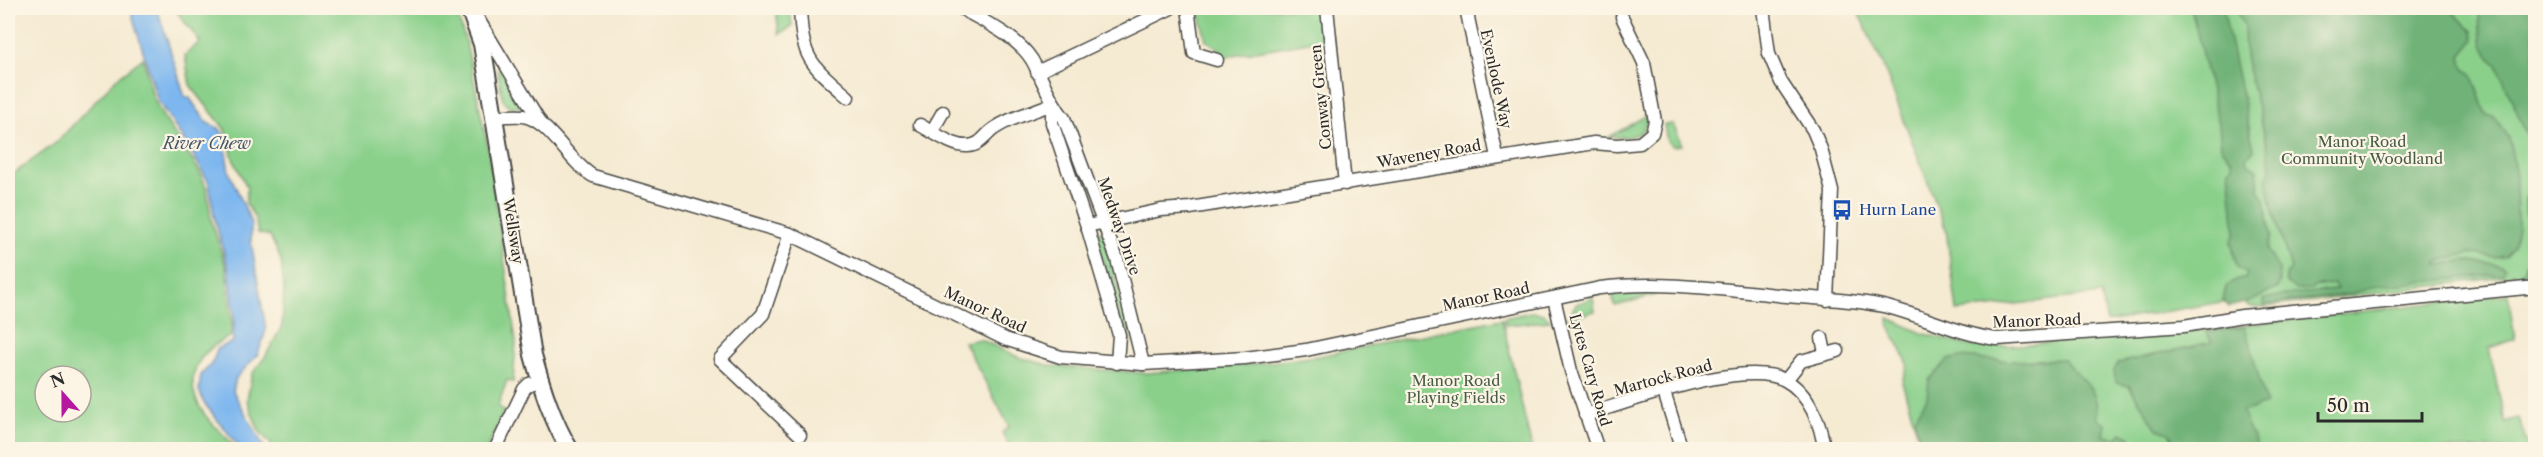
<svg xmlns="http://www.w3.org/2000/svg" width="2543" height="457" font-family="'Libre Caslon Text',serif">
	<rect width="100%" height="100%" fill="#fcf5e5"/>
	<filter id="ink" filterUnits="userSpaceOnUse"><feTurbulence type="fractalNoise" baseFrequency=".0167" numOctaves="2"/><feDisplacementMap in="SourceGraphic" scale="12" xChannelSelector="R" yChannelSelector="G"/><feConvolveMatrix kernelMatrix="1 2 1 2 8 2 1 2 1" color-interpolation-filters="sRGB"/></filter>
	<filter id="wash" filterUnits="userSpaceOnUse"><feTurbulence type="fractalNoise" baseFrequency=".008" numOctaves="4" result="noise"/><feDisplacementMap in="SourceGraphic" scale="24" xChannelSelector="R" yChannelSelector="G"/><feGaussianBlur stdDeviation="1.35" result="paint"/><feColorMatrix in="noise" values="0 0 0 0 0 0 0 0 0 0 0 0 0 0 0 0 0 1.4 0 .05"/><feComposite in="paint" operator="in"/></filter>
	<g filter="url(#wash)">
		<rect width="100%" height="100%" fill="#f5ead2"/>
		<!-- green -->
		<g fill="#8ad08b" stroke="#5a7e5b" stroke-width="1.5" fill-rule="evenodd">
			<polygon points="174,8 455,8 466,42 489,153 516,342 513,382 507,380 498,406 504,411 487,449 273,449 270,443 259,431 247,400 252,374 265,357 282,326 284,290 281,260 270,236 258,233 255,218 246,203 247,187 233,159 229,141 224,128 190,85 185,55 200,42"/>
			<polygon points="776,8 790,8 792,27 779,34"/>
			<polygon points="1198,8 1322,8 1326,39 1222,57 1220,50 1206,40"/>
			<polygon points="1856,8 2535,8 2535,278 2523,278 2513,273 2503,277 2258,308 2249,306 2238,299 2107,322 2101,294 1957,311 1946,230 1882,63"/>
			<path d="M143,58l10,39 9,18 38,57 7,18 4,29 15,48 6,55 -1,14c-35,16 -51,44 -26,79 9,12 22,22 32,34h-229v-271l49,-36 59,-63zM45,376h36v36h-36z"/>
			<polygon points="501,69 522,107 510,107 503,100 497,69"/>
			<polygon points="1056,112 1094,212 1093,213 1089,211 1053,116"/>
			<path d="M1647,115c1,23 -21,23 -38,22z"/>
			<polygon points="1673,124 1682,145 1672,146 1667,141 1664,125"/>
			<polygon points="1099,231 1104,235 1129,328 1130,344 1124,344 1122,329 1096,237"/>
			<polygon points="1654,292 1655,295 1615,306 1612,295"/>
			<polygon points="2508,294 2515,339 2489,348 2505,422 2518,418 2529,449 1922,449 1902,382 1908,364 1889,325 1889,318 1922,333 1970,346 2005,346 2205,330"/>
			<polygon points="1593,298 1595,311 1571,318 1568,317 1576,304"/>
			<polygon points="1531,312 1544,314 1551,321 1506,325 1504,318"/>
			<polygon points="1502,319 1532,449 1011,449 1002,433 1009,426 964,342 980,339 1018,357 1052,366 1146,373 1247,365 1319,356"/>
		</g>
		<!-- forest -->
		<g fill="#6fb277" stroke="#4d6e51" stroke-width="1.5">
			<polygon points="2191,8 2223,9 2254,149 2247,158 2248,164 2257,169 2259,190 2265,199 2271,236 2267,249 2279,270 2280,283 2276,289 2252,301 2229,307 2223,300 2226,287 2237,279 2245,279 2247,273 2237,267 2231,242 2235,233 2229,169 2233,166 2232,161 2221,146 2219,124"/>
			<path d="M2236,8h213l23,23 2,9 -13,16 3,13 7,4 15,42 7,1 16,21 7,39 1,50 -3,19 -8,11 -11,2 -25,-5 -31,8 -2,4 29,-5 36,6 3,2 -2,6 -124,12 -29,8 -86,11v-5c11,-7 55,-6 73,-11l-3,-5 -20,3 -2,2 -16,1 -10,-8v-7l5,-6 -19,-61 -5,-31 3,-6 -3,-27 -22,-87 -1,-31z"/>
			<path d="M2479,8h56v223l-9,-16 -1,-16 6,-11 1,-31 -5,-21 -30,-71c-17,-14 -18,-36 -18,-57z"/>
			<polygon points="2535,260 2535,276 2524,277 2520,272 2525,270 2526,263"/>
			<polygon points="2245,327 2266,404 2242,412 2258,449 2178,449 2169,433 2157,429 2129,386 2116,383 2114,370 2118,363 2212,342 2206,332"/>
			<path d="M1960,357l51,4 53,-2c18,24 35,26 33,59l9,6 -2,12 13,2 5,-6 8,5 2,12h-209l-9,-29 13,-22 2,-18 19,-20z"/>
		</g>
		<!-- water -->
		<polygon fill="#7eb7ef" stroke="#54718d" stroke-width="1.5" points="130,8 157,8 185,97 189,97 207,123 219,128 223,134 229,172 251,222 251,241 266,330 258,354 236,378 233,391 265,449 241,449 204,403 199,390 201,375 212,363 218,348 233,342 234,313 229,271 214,216 209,183 191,151 158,101"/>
	</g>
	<g filter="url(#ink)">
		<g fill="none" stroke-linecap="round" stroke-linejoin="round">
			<!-- street casing -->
			<g stroke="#494844" stroke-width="15">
				<g id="street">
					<path d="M800,8c2,51 10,56 48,89"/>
					<path d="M961,8c23,14 56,28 71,52 11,20 17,40 32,58l53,141 26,105"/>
					<polyline points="1188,8 1194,53 1217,60"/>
					<polyline points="1327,8 1345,184"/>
					<polyline points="1466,8 1497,157"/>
					<polyline points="1763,8 1769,54 1781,82 1813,130 1821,149 1832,191 1827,300"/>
					<polyline points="478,19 542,125"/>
					<polyline points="1037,72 1171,8"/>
					<polyline points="1052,104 1052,123 1087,226 1119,335 1117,363"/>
					<path d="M495,117c9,-1 19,-2 28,-1 27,4 45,46 70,60l197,58 215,105 56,18 82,7 102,-6 61,-8 294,-62c62,-8 125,2 187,8 31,3 65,3 96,10 39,9 74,28 114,33l187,-13 58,-10 294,-29"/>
					<path d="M920,125c13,7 33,22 48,21 12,-1 15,-8 23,-15 17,-13 42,-19 61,-27"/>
					<polyline points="932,131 943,112"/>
					<polyline points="1087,226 1161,210 1190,208 1594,143 1617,145 1640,143 1652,133 1655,121 1644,63 1622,17"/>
					<polyline points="790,234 763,314 720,359 800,435"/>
					<polyline points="1554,298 1571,371 1598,450"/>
					<polyline points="1822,338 1825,353"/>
					<polyline points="1786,380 1801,361 1838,351"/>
					<polyline points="1664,392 1682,450"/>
					<path d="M1585,415c46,-13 158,-57 200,-35 23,12 37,45 39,70"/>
					<polyline points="495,450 524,389 529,384 540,381"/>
				</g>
			</g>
			<!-- secondary casing -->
			<g stroke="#494844" stroke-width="20">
				<path id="secondary" d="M469,8l13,36 51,311c9,33 19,65 37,95"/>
			</g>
			<!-- street -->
			<use href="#street" stroke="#fff" stroke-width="12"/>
			<!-- secondary -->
			<use href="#secondary" stroke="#fff" stroke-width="16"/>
		</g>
	</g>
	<!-- icons -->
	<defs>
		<g id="bus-bare" transform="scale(1.62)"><path d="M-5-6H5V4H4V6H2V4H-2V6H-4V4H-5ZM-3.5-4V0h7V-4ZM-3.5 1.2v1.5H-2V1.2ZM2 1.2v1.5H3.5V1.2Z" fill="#1a4fb4" stroke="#fcf5e5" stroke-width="2.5" paint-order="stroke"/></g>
	</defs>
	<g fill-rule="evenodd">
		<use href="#bus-bare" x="1842" y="210"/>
	</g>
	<g text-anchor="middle" stroke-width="4.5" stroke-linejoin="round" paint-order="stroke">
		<!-- street labels -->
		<g font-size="15" fill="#2b2b2b" stroke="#fcf5e5">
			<text transform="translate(1496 79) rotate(78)" y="5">Evenlode Way</text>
			<text transform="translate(1321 97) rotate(-96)" y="5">Conway Green</text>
			<text transform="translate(1429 154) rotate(-10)" y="5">Waveney Road</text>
			<text transform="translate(1119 226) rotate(71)" y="5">Medway Drive</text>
			<text transform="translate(513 231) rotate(81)" y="5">Wellsway</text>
			<text transform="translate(1486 297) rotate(-12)" y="5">Manor Road</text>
			<text transform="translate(985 310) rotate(25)" y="5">Manor Road</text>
			<text transform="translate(2037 321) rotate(-2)" y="5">Manor Road</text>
			<text transform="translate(1590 370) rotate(74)" y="5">Lytes Cary Road</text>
			<text transform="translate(1663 378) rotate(-15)" y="5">Martock Road</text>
		</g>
		<!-- park labels -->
		<g font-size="15" fill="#485d48" stroke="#fcf5e5">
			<text x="2362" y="147">Manor Road<tspan x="2362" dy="17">Community Woodland</tspan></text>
			<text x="1456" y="386">Manor Road<tspan x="1456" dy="17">Playing Fields</tspan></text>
		</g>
		<!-- transit labels -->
		<g font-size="15" fill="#164399" stroke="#fcf5e5" text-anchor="start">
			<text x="1859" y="215">Hurn Lane</text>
		</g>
		<!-- water labels -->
		<g font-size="16" font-style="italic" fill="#456" stroke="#fcf5e5">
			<text x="207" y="149">River Chew</text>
		</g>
	</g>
	<!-- margin -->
	<rect width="2543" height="457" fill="none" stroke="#fcf5e5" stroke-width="30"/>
	<!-- north arrow -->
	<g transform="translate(63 394) rotate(339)"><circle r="28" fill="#fcf5e5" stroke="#a8a49b" stroke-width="1.5"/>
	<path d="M0-4.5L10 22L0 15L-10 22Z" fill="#b5179e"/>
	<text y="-9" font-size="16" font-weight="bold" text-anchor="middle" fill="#2b2b2b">N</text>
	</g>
	<!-- scale -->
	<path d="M2318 412v9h104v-9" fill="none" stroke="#2b2b2b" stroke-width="3"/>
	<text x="2327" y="412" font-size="18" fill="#2b2b2b" stroke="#fcf5e5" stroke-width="4.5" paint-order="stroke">50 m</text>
</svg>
